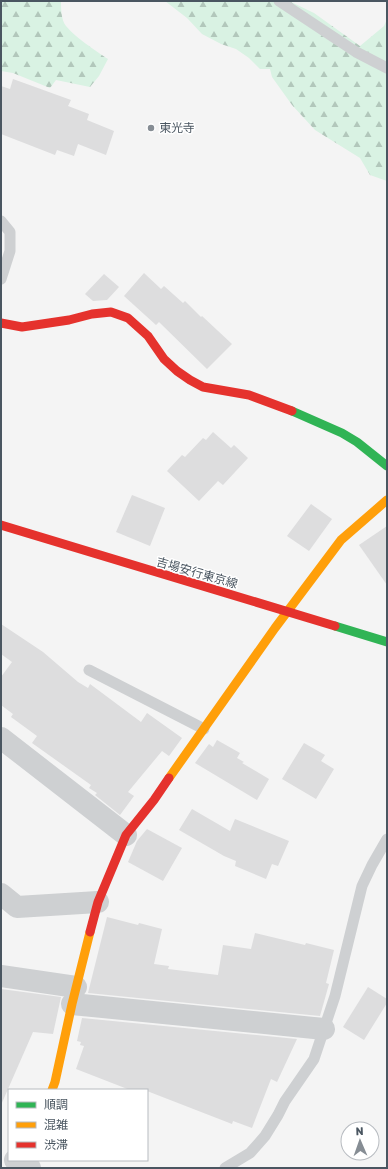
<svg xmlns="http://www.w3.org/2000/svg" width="388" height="1169" font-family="Rubik,'Noto Sans JP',sans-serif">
	<defs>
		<pattern id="forest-firs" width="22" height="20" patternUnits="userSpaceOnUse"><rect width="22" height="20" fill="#d9f2e3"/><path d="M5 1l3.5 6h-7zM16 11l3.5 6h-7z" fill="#b2c7bb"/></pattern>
	</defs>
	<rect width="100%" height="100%" fill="#f4f4f4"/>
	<!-- forest -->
	<g fill="url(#forest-firs)">
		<path d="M1,1h60c0,7 0,19 5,25 9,11 30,25 42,33l-9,17 -9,11 -34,-7 -6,8 -37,-15 -12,-2z"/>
		<polygon points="165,1 289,1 314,13 360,46 384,26 387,19 387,181 370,175 360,158 315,130 292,105 272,77 270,69 260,69 249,58 236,49 221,44 202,34 187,18"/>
	</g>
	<!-- building -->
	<g fill="#ddddde">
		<polygon points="13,79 71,100 68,106 89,114 87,120 114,131 106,155 78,144 74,156 57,150 55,155 1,134 1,86 10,89"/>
		<polygon points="144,273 161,289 164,286 183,303 185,301 201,317 202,316 232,344 207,369 159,322 156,325 124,296"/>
		<polygon points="104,274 119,287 107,300 93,301 85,294"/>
		<polygon points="213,432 231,448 234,445 248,458 223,485 218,481 199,501 167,471 182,455 185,457 203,438 206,440"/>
		<polygon points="132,495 165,508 150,546 116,532"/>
		<polygon points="311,504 332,519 309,551 287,536"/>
		<polygon points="387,526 387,585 359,545"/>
		<polygon points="1,624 43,652 78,682 88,688 90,684 141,722 147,713 182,738 169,756 162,751 128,792 134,796 120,815 95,795 97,793 89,788 91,785 32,743 37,736 11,717 13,714 1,705 1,677 12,662 1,654"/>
		<polygon points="217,740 240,753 237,758 244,762 242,763 269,779 257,800 195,763 209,744 213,747"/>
		<polygon points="304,743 325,755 321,761 334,769 316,799 282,779"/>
		<polygon points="192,809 230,831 235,819 289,841 278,866 272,864 266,879 235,866 236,861 224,856 179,830"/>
		<polygon points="147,829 182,848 163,881 128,862 137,841"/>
		<polygon points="107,917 138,925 139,923 162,929 154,964 169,966 168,969 218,975 223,945 251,949 255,933 305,945 306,943 334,950 326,983 329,984 320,1016 88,993"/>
		<polygon points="368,987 387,999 387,1003 364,1040 343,1027"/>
		<polygon points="1,989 61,997 53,1034 33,1032 1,1105"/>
		<polygon points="82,1018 297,1039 277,1082 271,1079 252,1128 233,1121 232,1124 147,1091 147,1090 130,1090 76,1069 84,1046 80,1045 81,1042 77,1041"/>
	</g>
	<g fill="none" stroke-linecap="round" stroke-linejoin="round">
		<!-- lane -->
		<g stroke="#ced0d2" stroke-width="11">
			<polyline points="279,1 356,52 387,68"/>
			<polyline points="1,221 10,232 10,251 1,279"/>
			<polyline points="89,670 204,729"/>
			<polyline points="225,1168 250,1153 265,1136 278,1115 285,1101 314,1059 335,996 362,886 372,865 387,839"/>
		</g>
		<!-- street -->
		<g stroke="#ced0d2" stroke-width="22">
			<polyline points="1,738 126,835"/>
			<polyline points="1,894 17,907 98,902"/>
			<polyline points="1,976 76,987"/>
			<polyline points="72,1004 324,1029"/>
			<polyline points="15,1160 21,1162 30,1168"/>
		</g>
		<!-- fast -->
		<g stroke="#30b455" stroke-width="9">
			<polyline points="292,411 342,433 357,442 387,466"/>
			<polyline points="335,626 387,642"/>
		</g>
		<!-- slow -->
		<g stroke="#ff9f0a" stroke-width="9">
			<polyline points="169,778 275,628 341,540 387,500"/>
			<polyline points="52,1090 55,1082 72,1004 90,932"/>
		</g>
		<!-- jam -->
		<g stroke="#e5322d" stroke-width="9">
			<polyline points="1,323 22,327 69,320 92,314 111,312 128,318 148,336 164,359 177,371 190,380 203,387 249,395 292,411"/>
			<polyline points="1,525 335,626"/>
			<polyline points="90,932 98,902 126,835 154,800 169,778"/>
		</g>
	</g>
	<!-- markers -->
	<circle fill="#868d94" stroke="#fff" stroke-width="1.5" cx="151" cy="128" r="4"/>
	<g text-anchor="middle" stroke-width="3" stroke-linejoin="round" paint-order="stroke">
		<!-- poi labels -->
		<g font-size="12" fill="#4a5661" stroke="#fff" text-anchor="start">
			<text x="159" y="132">東光寺</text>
		</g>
		<!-- street labels -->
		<g font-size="12" fill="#4a5661" stroke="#fff">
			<text transform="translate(197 573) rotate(16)" y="4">吉場安行東京線</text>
		</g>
	</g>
	<!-- border -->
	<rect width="388" height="1169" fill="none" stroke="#4a5661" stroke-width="4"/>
	<!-- legend -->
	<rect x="8" y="1089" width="140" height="72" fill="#ffffff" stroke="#b7bbc0"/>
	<rect x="16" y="1102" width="20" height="6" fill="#30b455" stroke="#b7bbc0"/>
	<text x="44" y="1109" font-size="12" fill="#4a5661">順調</text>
	<rect x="16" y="1122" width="20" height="6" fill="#ff9f0a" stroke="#b7bbc0"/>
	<text x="44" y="1129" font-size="12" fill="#4a5661">混雑</text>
	<rect x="16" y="1142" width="20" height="6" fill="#e5322d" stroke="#b7bbc0"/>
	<text x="44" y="1149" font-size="12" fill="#4a5661">渋滞</text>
	<!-- north arrow -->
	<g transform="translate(360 1141) rotate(358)"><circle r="19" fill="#ffffff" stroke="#b7bbc0"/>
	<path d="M0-3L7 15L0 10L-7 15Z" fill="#868d94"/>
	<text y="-6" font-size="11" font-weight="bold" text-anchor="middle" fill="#4a5661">N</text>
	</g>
</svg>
